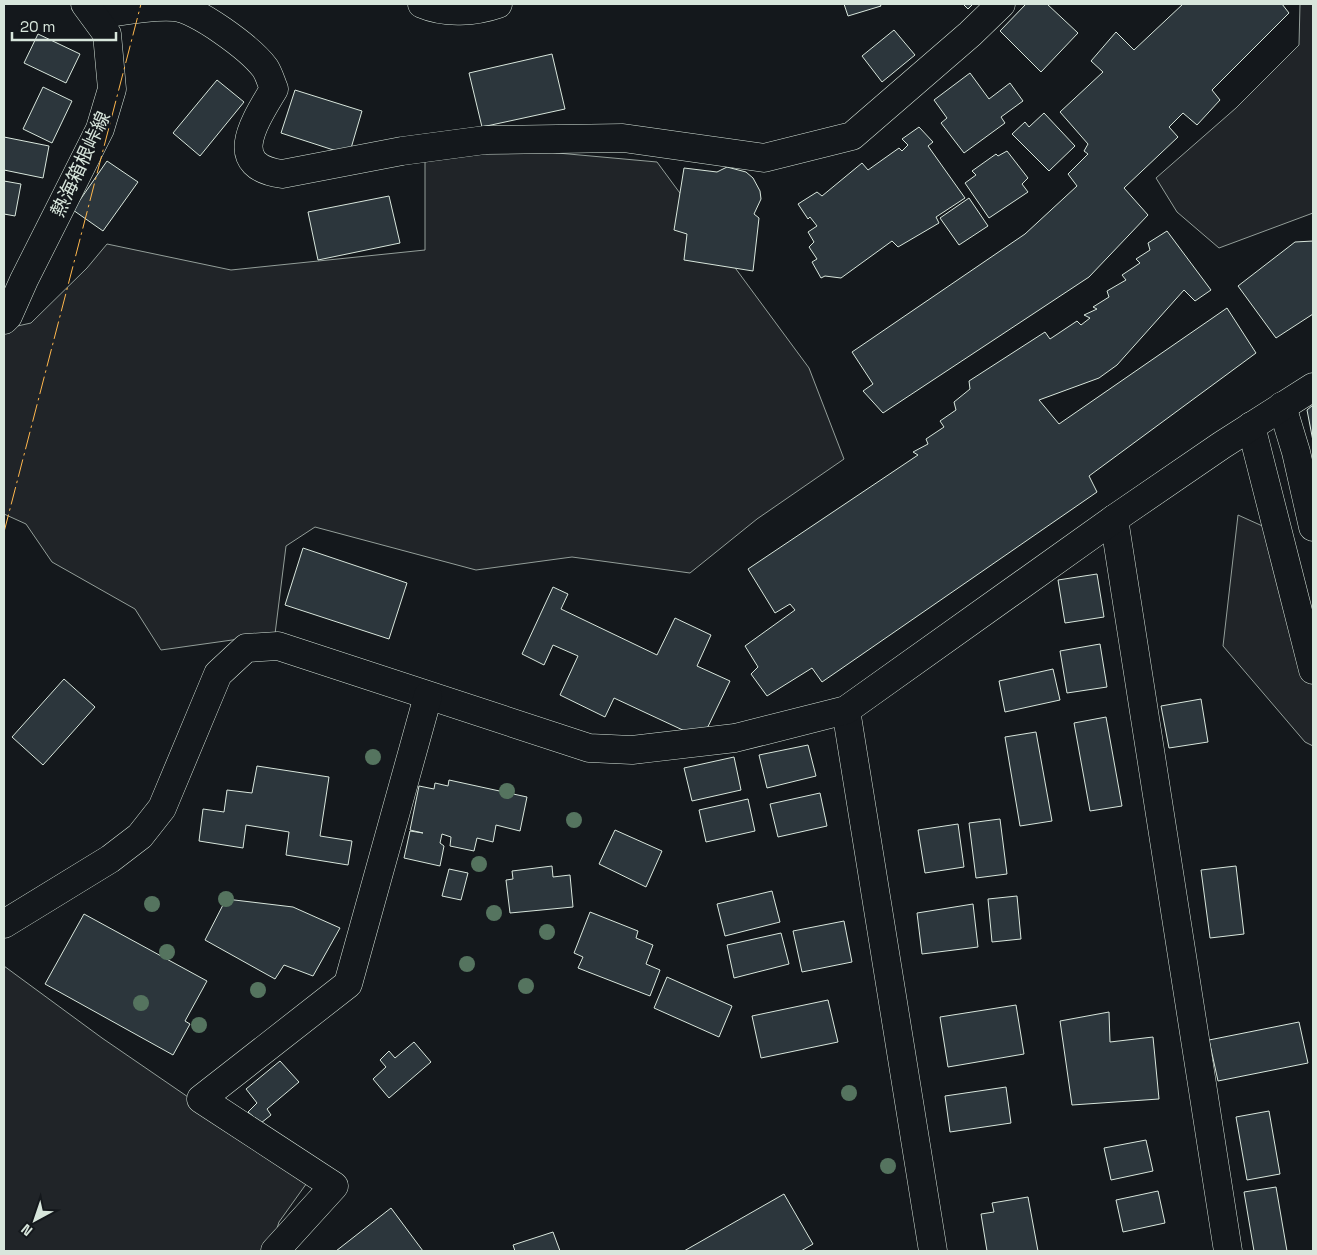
<svg xmlns="http://www.w3.org/2000/svg" width="1317" height="1255" font-family="'Space Grotesk','Noto Sans JP',sans-serif">
	<rect width="100%" height="100%" fill="#14181c"/>
	<!-- green -->
	<g fill="#202428" stroke="#939e99">
		<polygon points="1300,4 1313,4 1313,213 1219,248 1177,212 1156,178 1236,108 1299,45"/>
		<polygon points="425,141 657,162 809,368 844,459 757,519 690,573 572,557 476,570 315,527 286,546 275,634 161,650 135,609 52,562 26,524 4,514 4,329 31,323 87,268 107,244 231,270 425,250"/>
		<polygon points="1238,515 1278,533 1313,622 1313,746 1305,742 1223,646"/>
		<polygon points="4,966 102,1038 309,1180 279,1222 270,1251 4,1251"/>
	</g>
	<!-- building -->
	<g fill="#2c363c" stroke="#d8e6dc">
		<polygon points="844,4 880,4 881,6 848,16"/>
		<polygon points="963,4 973,4 968,9"/>
		<polygon points="1026,4 1047,4 1078,33 1041,72 1000,31"/>
		<polygon points="1183,4 1282,4 1289,13 1212,90 1220,100 1197,125 1183,113 1169,127 1178,137 1124,188 1148,215 1089,277 883,413 863,391 873,384 852,352 1025,234 1077,186 1068,174 1088,154 1084,151 1088,144 1060,112 1103,72 1091,61 1116,32 1134,50"/>
		<polygon points="894,30 915,55 882,82 862,56"/>
		<polygon points="38,34 80,54 66,83 24,63"/>
		<polygon points="552,54 565,109 482,127 469,73"/>
		<polygon points="970,73 989,99 1010,83 1023,101 1001,117 1005,123 964,153 941,123 947,118 934,100"/>
		<polygon points="217,80 244,102 200,156 173,133"/>
		<polygon points="43,87 72,101 52,143 23,129"/>
		<polygon points="295,90 362,111 349,155 281,133"/>
		<polygon points="1044,113 1075,146 1049,171 1012,134 1025,122 1029,127"/>
		<polygon points="919,127 933,142 928,146 965,198 936,217 939,223 898,247 892,241 841,278 825,276 821,278 812,262 817,259 809,247 814,242 808,232 817,226 810,217 808,219 798,204 817,192 822,196 862,163 868,170 899,148 902,151 908,145 902,139"/>
		<polygon points="4,137 49,146 43,178 4,170"/>
		<polygon points="1007,151 1028,178 1022,184 1028,192 989,218 965,183 976,175 972,171 996,154 998,156"/>
		<polygon points="107,161 138,182 103,231 73,210"/>
		<polygon points="727,167 746,172 753,178 760,191 761,199 754,214 759,218 753,271 684,260 687,234 674,230 684,168 717,172"/>
		<polygon points="4,181 21,184 15,216 4,214"/>
		<polygon points="389,196 400,243 318,260 308,212"/>
		<polygon points="969,198 988,226 959,245 940,218"/>
		<polygon points="1167,231 1211,290 1195,301 1184,290 1117,365 1099,378 1039,400 1059,424 1227,308 1256,353 1089,476 1097,492 822,682 812,668 767,696 751,674 758,667 745,646 795,610 790,604 775,613 748,569 918,455 913,452 928,444 926,439 944,427 940,421 956,410 954,402 970,389 969,381 1045,332 1050,339 1077,321 1081,325 1090,318 1084,315 1097,309 1093,307 1109,297 1107,291 1126,280 1122,275 1140,263 1136,259 1150,250 1148,243"/>
		<polygon points="1313,241 1313,314 1276,338 1238,286 1295,242"/>
		<polygon points="1313,405 1313,441 1307,410"/>
		<polygon points="303,548 407,583 389,639 285,605"/>
		<polygon points="1097,574 1104,617 1065,623 1058,580"/>
		<polygon points="553,587 568,594 561,609 657,655 675,618 711,635 697,666 730,681 702,739 614,698 605,717 560,695 578,656 553,645 544,665 522,654"/>
		<polygon points="1100,644 1107,687 1067,693 1060,651"/>
		<polygon points="1053,669 1060,700 1005,712 999,681"/>
		<polygon points="64,679 95,707 43,765 12,737"/>
		<polygon points="1201,699 1208,742 1169,748 1161,706"/>
		<polygon points="1106,717 1122,806 1090,811 1074,723"/>
		<polygon points="1036,732 1052,821 1020,826 1005,737"/>
		<polygon points="808,745 816,776 767,788 759,755"/>
		<polygon points="734,757 741,790 692,801 684,768"/>
		<polygon points="257,766 329,777 320,836 352,841 348,865 286,855 289,832 246,825 243,848 199,841 203,809 224,812 227,790 252,793"/>
		<polygon points="449,780 527,797 520,831 496,825 493,842 477,838 474,851 450,846 451,837 442,834 440,843 444,846 440,866 404,858 410,831 423,833 410,830 419,786 434,789 435,783 448,786"/>
		<polygon points="820,793 827,826 778,837 770,804"/>
		<polygon points="748,799 755,831 706,842 699,810"/>
		<polygon points="1000,819 1007,874 976,878 969,823"/>
		<polygon points="958,824 964,867 925,873 918,830"/>
		<polygon points="615,830 662,851 646,887 599,864"/>
		<polygon points="552,866 553,877 570,875 573,907 510,913 506,880 513,879 512,871"/>
		<polygon points="1236,866 1244,934 1210,938 1201,870"/>
		<polygon points="449,869 468,873 461,900 442,896"/>
		<polygon points="772,891 780,922 725,936 717,904"/>
		<polygon points="1017,896 1021,939 992,942 988,899"/>
		<polygon points="226,899 293,907 340,928 313,976 284,965 275,979 205,940"/>
		<polygon points="973,904 978,947 922,954 917,913"/>
		<polygon points="590,912 638,931 636,938 653,945 646,964 660,970 650,996 578,968 583,957 574,953"/>
		<polygon points="84,914 207,981 185,1021 190,1024 173,1055 45,984"/>
		<polygon points="844,921 852,962 802,972 793,931"/>
		<polygon points="781,933 789,964 734,978 727,945"/>
		<polygon points="667,977 732,1006 719,1037 654,1008"/>
		<polygon points="828,1000 838,1042 761,1058 752,1016"/>
		<polygon points="1016,1005 1024,1054 948,1067 940,1017"/>
		<polygon points="1109,1012 1110,1042 1153,1037 1159,1099 1072,1105 1060,1021"/>
		<polygon points="1299,1022 1308,1063 1218,1081 1209,1040"/>
		<polygon points="414,1042 431,1062 389,1098 373,1079 386,1067 380,1060 389,1051 395,1058"/>
		<polygon points="280,1061 299,1082 267,1109 271,1115 261,1123 248,1112 257,1103 246,1089"/>
		<polygon points="1006,1087 1011,1123 950,1132 945,1096"/>
		<polygon points="1269,1111 1280,1174 1247,1180 1236,1117"/>
		<polygon points="1146,1140 1153,1171 1111,1180 1104,1148"/>
		<polygon points="1276,1187 1287,1251 1254,1251 1244,1192"/>
		<polygon points="1158,1191 1165,1223 1123,1232 1116,1200"/>
		<polygon points="784,1194 813,1244 801,1251 684,1251"/>
		<polygon points="1028,1197 1038,1251 987,1251 981,1214 994,1212 992,1203"/>
		<polygon points="391,1208 423,1251 336,1251"/>
		<polygon points="553,1232 560,1251 515,1251 513,1245"/>
	</g>
	<g fill="none" stroke-linecap="round" stroke-linejoin="round">
		<!-- minor casing -->
		<g stroke="#d8e6dc" stroke-width="29">
			<g id="minor">
				<path d="M94,15c26,-3 53,-10 80,-8 22,1 77,42 91,61 4,6 6,14 9,21 -19,32 -50,77 8,85l120,-23 83,-11 138,-2 141,20 88,-22 118,-102 31,-30"/>
				<polyline points="1282,406 1296,452 1313,527"/>
				<polyline points="1251,426 1313,670"/>
				<polyline points="1114,519 1228,1251"/>
				<polyline points="846,710 933,1251"/>
				<polyline points="4,924 110,859 140,836 162,808 218,674 246,648 278,646 589,748 632,750 735,738 846,710 1114,519 1222,445 1313,387"/>
				<polyline points="275,1251 334,1186 201,1099 348,984 428,696"/>
			</g>
		</g>
		<!-- tertiary casing -->
		<g stroke="#d8e6dc" stroke-width="29">
			<path id="tertiary" d="M422,4c23,10 53,8 76,0"/>
		</g>
		<!-- primary casing -->
		<g stroke="#d8e6dc" stroke-width="29">
			<polyline id="primary" points="4,320 8,316 24,280 100,129 112,89 107,34 85,4"/>
		</g>
		<!-- minor -->
		<use href="#minor" stroke="#14181c" stroke-width="28"/>
		<!-- tertiary -->
		<use href="#tertiary" stroke="#14181c" stroke-width="28"/>
		<!-- primary -->
		<use href="#primary" stroke="#14181c" stroke-width="28"/>
		<!-- power -->
		<polyline stroke="#ffb74d" stroke-width="1" stroke-dasharray="18 4 2.5 4" stroke-linecap="butt" points="4,532 141,4"/>
	</g>
	<!-- trees -->
	<g fill="#55745f">
		<circle cx="373" cy="757" r="8"/>
		<circle cx="507" cy="791" r="8"/>
		<circle cx="574" cy="820" r="8"/>
		<circle cx="479" cy="864" r="8"/>
		<circle cx="226" cy="899" r="8"/>
		<circle cx="152" cy="904" r="8"/>
		<circle cx="494" cy="913" r="8"/>
		<circle cx="547" cy="932" r="8"/>
		<circle cx="167" cy="952" r="8"/>
		<circle cx="467" cy="964" r="8"/>
		<circle cx="526" cy="986" r="8"/>
		<circle cx="258" cy="990" r="8"/>
		<circle cx="141" cy="1003" r="8"/>
		<circle cx="199" cy="1025" r="8"/>
		<circle cx="849" cy="1093" r="8"/>
		<circle cx="888" cy="1166" r="8"/>
	</g>
	<g text-anchor="middle" stroke-width="4" stroke-linejoin="round" paint-order="stroke">
		<!-- street labels -->
		<g font-size="19" fill="#d8e6dc" stroke="#14181c">
			<text transform="translate(80 164) rotate(-65)" y="7">熱海箱根峠線</text>
		</g>
	</g>
	<!-- border -->
	<rect width="1317" height="1255" fill="none" stroke="#d8e6dc" stroke-width="10"/>
	<!-- north arrow -->
	<g transform="translate(35 1220) rotate(220)" stroke="#14181c" stroke-width="4" paint-order="stroke">
	<path d="M0-4L9 19L0 12L-9 19Z" fill="#d8e6dc"/>
	<text y="-8" font-size="14" font-weight="bold" text-anchor="middle" fill="#d8e6dc">N</text>
	</g>
	<!-- scale -->
	<path d="M12 32v8h104v-8" fill="none" stroke="#d8e6dc" stroke-width="2.5"/>
	<text x="20" y="32" font-size="15" fill="#d8e6dc" stroke="#14181c" stroke-width="4" paint-order="stroke">20 m</text>
</svg>
